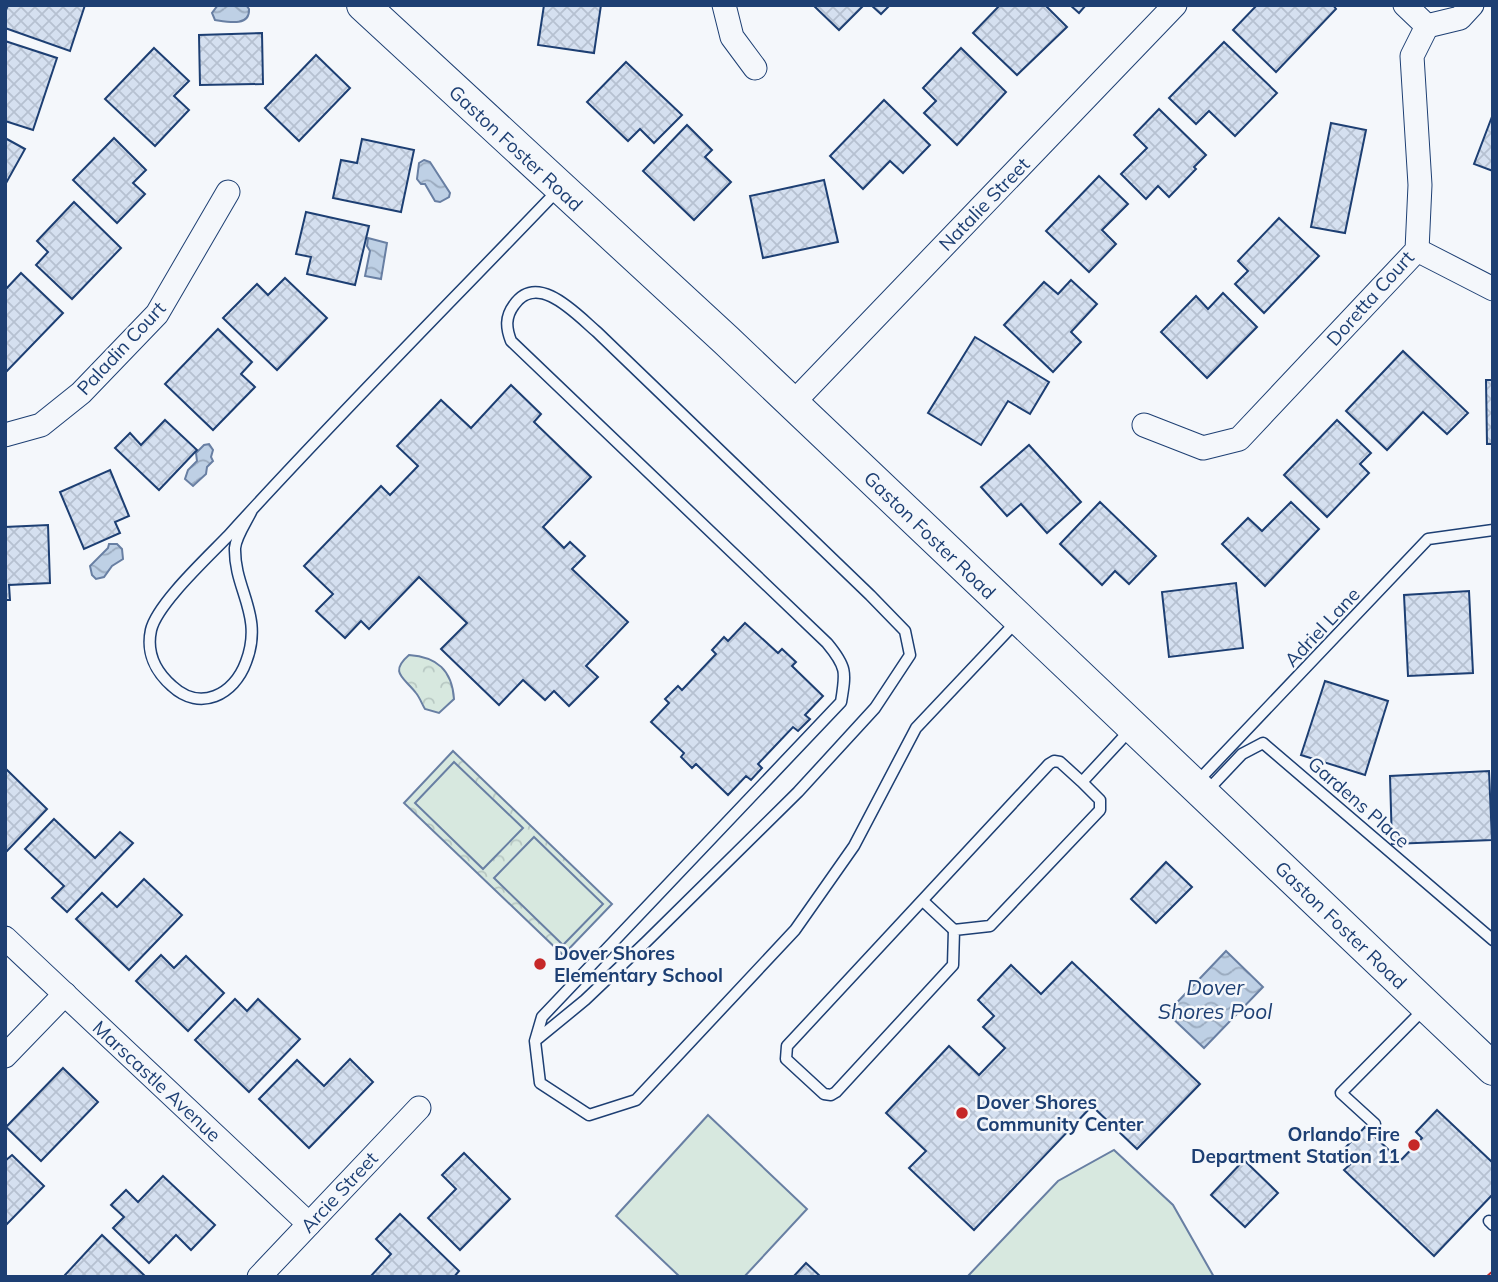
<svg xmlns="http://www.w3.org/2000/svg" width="1498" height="1282" font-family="Mulish,sans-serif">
	<defs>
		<pattern id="park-crowns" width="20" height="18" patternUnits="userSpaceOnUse" patternTransform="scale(1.75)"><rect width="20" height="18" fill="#d7e8df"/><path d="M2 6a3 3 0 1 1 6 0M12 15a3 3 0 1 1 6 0" fill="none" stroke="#b8c8c3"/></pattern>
		<pattern id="water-waves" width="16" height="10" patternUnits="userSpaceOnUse" patternTransform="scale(1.75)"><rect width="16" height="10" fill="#bed0e5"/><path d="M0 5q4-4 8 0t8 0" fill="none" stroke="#9aaabe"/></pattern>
		<pattern id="building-cross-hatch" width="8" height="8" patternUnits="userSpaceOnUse" patternTransform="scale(1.75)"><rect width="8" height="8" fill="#d5e0f0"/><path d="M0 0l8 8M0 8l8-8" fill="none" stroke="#b6c1d1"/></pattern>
	</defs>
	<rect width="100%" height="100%" fill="#f4f7fb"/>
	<!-- park -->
	<g fill="url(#park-crowns)" stroke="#687fa3" stroke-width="2">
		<path d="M409,655c28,2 43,15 45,44l-15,14 -14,-4c-3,-5 -5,-11 -9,-16 -11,-15 -28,-20 -7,-38z"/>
		<polygon points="453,751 612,904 563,955 404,803"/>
	</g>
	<!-- pitch -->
	<g fill="#d7e8df" stroke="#687fa3" stroke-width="2">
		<polygon points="454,762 523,828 483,869 415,803"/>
		<polygon points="534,837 603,904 563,945 494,878"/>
		<polygon points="708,1115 807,1209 744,1277 680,1277 616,1216"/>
		<polygon points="1114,1150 1173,1205 1214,1277 967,1277 1058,1181"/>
	</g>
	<!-- water -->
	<g fill="url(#water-waves)" stroke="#687fa3" stroke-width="2">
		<path d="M218,5h28l3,4c1,18 -21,13 -34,11l-3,-7z"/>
		<polygon points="424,160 430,162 450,193 449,197 440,202 435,201 425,184 421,184 417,179 419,163"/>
		<polygon points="368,238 387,243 381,279 365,276 370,251 367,246"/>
		<polygon points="209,444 213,450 211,457 213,461 207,467 206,474 193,486 185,479 188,470 197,461 196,453 204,445"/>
		<polygon points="109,544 117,544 122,549 123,559 112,566 104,577 96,579 92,575 90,566 108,548"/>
		<polygon points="1226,951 1263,987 1204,1048 1167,1013"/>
	</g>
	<!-- building -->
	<g fill="url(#building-cross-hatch)" stroke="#1d3f73" stroke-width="2">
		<polygon points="8,5 85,5 70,51 5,28 5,13"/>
		<polygon points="544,5 601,5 594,53 538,45"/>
		<polygon points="813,5 864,5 839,30"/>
		<polygon points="871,5 890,5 881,14"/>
		<polygon points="1000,5 1045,5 1067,27 1017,75 973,33"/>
		<polygon points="1070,5 1086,5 1079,13"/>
		<polygon points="1257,5 1333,5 1336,9 1276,72 1233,30"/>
		<polygon points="262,33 263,84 200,85 199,35"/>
		<polygon points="5,41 57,58 33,130 5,121"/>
		<polygon points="1224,42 1277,93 1235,136 1209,111 1196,124 1169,98"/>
		<polygon points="154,48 189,81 174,96 189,110 155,146 105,99"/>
		<polygon points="961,48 1006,92 957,145 924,113 936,101 923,88"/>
		<polygon points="316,55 350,88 299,141 265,108"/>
		<polygon points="626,62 682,115 654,143 640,129 628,141 587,102"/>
		<polygon points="884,100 930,145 903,173 890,161 863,189 830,156"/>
		<polygon points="1159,109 1206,155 1194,167 1196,169 1169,197 1158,186 1146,199 1121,174 1147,148 1134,135"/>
		<polygon points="1493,114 1493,171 1474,164"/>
		<polygon points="1331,123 1366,130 1345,233 1311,227"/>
		<polygon points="687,125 712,150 705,157 731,182 694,220 643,171"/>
		<polygon points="5,138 25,149 5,185"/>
		<polygon points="114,138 146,170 133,183 145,194 117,223 73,180"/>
		<polygon points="362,139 414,150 401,212 333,198 341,160 357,163"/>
		<polygon points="1099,176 1128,204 1102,230 1116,244 1089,272 1046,231"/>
		<polygon points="824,180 838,242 763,258 750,196"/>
		<polygon points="74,202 121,248 72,299 36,265 48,252 37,241"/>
		<polygon points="306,212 369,226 355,285 307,274 311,257 296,254"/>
		<polygon points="1279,218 1319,256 1264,313 1235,284 1248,271 1238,261"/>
		<polygon points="21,273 63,313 5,373 5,290"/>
		<polygon points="285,278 327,318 277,370 223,318 257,284 268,295"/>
		<polygon points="1071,280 1097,304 1071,332 1081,342 1053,372 1004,325 1044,282 1058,294"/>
		<polygon points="1223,293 1257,327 1207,378 1161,332 1196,296 1208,309"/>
		<polygon points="218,329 252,362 241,374 255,387 213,430 165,384"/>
		<polygon points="975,337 1049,382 1030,414 1008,401 981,445 928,413"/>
		<polygon points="1403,351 1468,413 1447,434 1423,412 1387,450 1346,411"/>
		<polygon points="1486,380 1493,380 1493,444 1487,444"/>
		<polygon points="511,385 541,414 534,422 591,477 543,527 564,548 570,542 585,556 572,569 628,622 586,666 598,677 569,706 554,691 545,700 523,680 499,705 441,649 467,623 419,577 369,629 361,621 345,638 316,611 333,594 304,566 381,486 390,495 418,466 397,446 441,400 471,428"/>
		<polygon points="165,420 197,450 159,490 115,448 130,433 141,445"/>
		<polygon points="1337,420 1371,453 1360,464 1369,473 1327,517 1284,475"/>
		<polygon points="1029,445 1081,502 1047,533 1021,504 1007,516 981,487"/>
		<polygon points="110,470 129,516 115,522 120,533 84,549 60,492"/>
		<polygon points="1100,502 1156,556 1129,584 1115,571 1102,585 1060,544"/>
		<polygon points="1291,502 1319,529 1265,586 1222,544 1248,518 1262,531"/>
		<polygon points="48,525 50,583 9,585 10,600 5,600 5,527"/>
		<polygon points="1236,583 1243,648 1169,657 1162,592"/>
		<polygon points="1469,591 1473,673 1408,676 1404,595"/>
		<polygon points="745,623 778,653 782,649 796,662 792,666 823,696 805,715 810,719 798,731 793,727 758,764 762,768 751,780 746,776 728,795 696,764 692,768 681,757 684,753 651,722 669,703 665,699 678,686 682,690 716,654 712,650 724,637 728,641"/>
		<polygon points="1325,681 1388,701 1365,775 1301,755"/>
		<polygon points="5,768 47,809 7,851 5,850"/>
		<polygon points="1489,771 1492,840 1392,844 1390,776"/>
		<polygon points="54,819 95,858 120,832 133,843 67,912 52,898 64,886 25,849"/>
		<polygon points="1166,862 1192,887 1156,923 1131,899"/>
		<polygon points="144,879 182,915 129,970 76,919 102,893 117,907"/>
		<polygon points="161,955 174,968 186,956 224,993 188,1031 136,981"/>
		<polygon points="1072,962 1200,1084 1137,1149 1092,1106 974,1230 909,1168 926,1151 886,1113 949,1046 979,1075 1005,1048 983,1027 994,1016 978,1000 1011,965 1041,994"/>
		<polygon points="235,999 247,1011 258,999 300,1039 249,1092 195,1040"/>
		<polygon points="350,1059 373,1082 309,1148 259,1099 297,1060 324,1086"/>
		<polygon points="63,1068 98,1102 41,1161 6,1127"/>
		<polygon points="1437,1110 1493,1163 1493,1194 1434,1256 1344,1170 1355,1160 1344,1149 1365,1127 1400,1161 1422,1138 1416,1132"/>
		<polygon points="464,1153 510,1199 460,1250 428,1218 456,1189 442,1175"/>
		<polygon points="12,1155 44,1186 5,1226 5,1161"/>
		<polygon points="1244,1160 1278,1193 1245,1227 1211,1195"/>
		<polygon points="163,1176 215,1225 191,1250 176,1235 149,1263 113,1228 124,1217 111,1205 126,1190 138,1202"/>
		<polygon points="400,1214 459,1271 454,1277 370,1277 391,1254 376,1239"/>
		<polygon points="102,1235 146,1277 66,1277 65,1275"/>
		<polygon points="806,1263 821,1277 793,1277"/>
	</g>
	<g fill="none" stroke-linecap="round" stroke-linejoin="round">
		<!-- lane casing -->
		<g stroke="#1d3f73" stroke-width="13">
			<g id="lane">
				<path d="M252,510c-5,11 -16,26 -17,38 -1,42 29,67 11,114 -12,33 -46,50 -74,24 -16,-14 -26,-33 -21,-56 6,-26 57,-73 77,-94 107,-118 220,-231 330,-346"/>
				<polyline points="1082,782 1100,800 1100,810 990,926 954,930 953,965 836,1092 831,1095 824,1094 786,1059 787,1046 1049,764 1054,761 1060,762 1082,782 1131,729"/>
				<polyline points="1196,783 1428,539 1493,530"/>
				<polyline points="1206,792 1242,754 1263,743 1493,940"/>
				<polyline points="923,901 954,930"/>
				<path d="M535,1041l50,-41 61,-58 152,-150 77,-84 35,-53 -5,-24 -35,-36 -273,-263c-20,-17 -59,-61 -83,-27 -9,12 -8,23 -3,36l316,302c20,24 19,29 14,59l-299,315 -7,24 5,42 49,32 47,-15 159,-170 59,-84 62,-118 101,-107"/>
				<polyline points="1375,1124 1341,1093 1425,1008"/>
				<polyline points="1489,1221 1493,1225"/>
			</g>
		</g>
		<!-- street casing -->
		<g stroke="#1d3f73" stroke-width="25">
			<g id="street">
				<polyline points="724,5 732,37 755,68"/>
				<polyline points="1405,5 1427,26"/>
				<polyline points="1427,26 1460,18 1472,5"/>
				<polyline points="1417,250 1493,289"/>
				<polyline points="792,404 1175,5"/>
				<polyline points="1144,425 1203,448 1239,439 1417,250 1420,185 1412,56 1427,26"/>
				<polyline points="5,435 41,425 81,393 157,314 228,192"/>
				<polyline points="5,938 309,1224"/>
				<polyline points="5,1056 65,994"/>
				<polyline points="259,1277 419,1108"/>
			</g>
		</g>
		<!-- secondary casing -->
		<g stroke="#1d3f73" stroke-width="34">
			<polyline id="secondary" points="363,5 726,340 1493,1069"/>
		</g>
		<!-- lane -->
		<use href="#lane" stroke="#f4f7fb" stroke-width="10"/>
		<!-- street -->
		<use href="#street" stroke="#f4f7fb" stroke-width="23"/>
		<!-- secondary -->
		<use href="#secondary" stroke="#f4f7fb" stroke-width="32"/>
		<!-- power -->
		<polyline stroke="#c62828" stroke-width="2" stroke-dasharray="24 5 3.5 5" stroke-linecap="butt" points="1486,1277 1493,1271"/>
	</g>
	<!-- markers -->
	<g fill="#c62828" stroke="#f4f7fb" stroke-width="2.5">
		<circle cx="540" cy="964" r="7"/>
		<circle cx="962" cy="1113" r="7"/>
		<circle cx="1414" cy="1145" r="7"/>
	</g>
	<g text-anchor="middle" stroke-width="5" stroke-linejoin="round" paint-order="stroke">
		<!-- street labels -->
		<g font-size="19" fill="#1d3f73" stroke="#f4f7fb">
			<text transform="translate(516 148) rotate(43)" y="7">Gaston Foster Road</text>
			<text transform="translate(984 204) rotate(-46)" y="7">Natalie Street</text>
			<text transform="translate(1370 298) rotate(-48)" y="7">Doretta Court</text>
			<text transform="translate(121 348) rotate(-47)" y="7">Paladin Court</text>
			<text transform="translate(930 535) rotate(44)" y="7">Gaston Foster Road</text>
			<text transform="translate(1322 627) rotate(-47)" y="7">Adriel Lane</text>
			<text transform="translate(1359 802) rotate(41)" y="7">Gardens Place</text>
			<text transform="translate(1341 925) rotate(44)" y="7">Gaston Foster Road</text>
			<text transform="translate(157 1081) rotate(43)" y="7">Marscastle Avenue</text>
			<text transform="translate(339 1192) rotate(-47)" y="7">Arcie Street</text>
		</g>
		<!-- poi labels -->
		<g font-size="19" font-weight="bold" fill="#1d3f73" stroke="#f4f7fb" text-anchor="start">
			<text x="554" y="960">Dover Shores<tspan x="554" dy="22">Elementary School</tspan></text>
			<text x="976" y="1109">Dover Shores<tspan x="976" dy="22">Community Center</tspan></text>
			<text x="1400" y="1141" text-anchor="end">Orlando Fire<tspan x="1400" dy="22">Department Station 11</tspan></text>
		</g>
		<!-- water labels -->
		<g font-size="21" font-style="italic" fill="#1d3f73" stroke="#f4f7fb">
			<text x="1215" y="995">Dover<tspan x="1215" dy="24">Shores Pool</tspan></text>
		</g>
	</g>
	<!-- border -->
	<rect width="1498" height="1282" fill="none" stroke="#1d3f73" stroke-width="14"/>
</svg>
